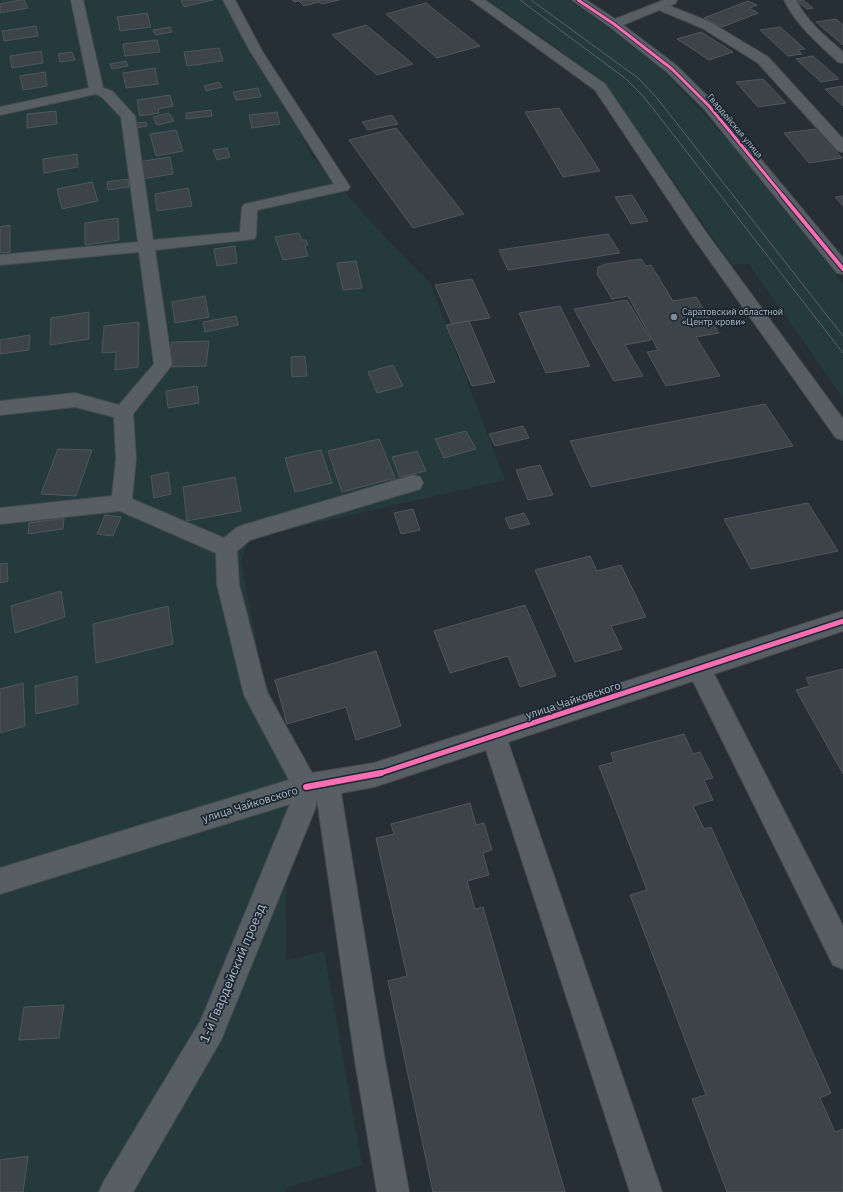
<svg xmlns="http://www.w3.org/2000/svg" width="843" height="1192" font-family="'IBM Plex Sans',sans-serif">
	<rect width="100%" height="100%" fill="#272f36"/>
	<!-- green -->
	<g fill="#243a3c">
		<polygon points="0,0 223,0 249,50 300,131 310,154 385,237 431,284 446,326 505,480 259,536 247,544 241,561 263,677 289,738 311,774 0,872"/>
		<polygon points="488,0 568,0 598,20 659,66 734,147 843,283 843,398 749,264 732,265 606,85 557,48"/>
		<polygon points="287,802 291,811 287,829 286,961 324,951 362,1165 285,1188 285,1192 0,1192 0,891"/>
	</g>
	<!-- building -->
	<g fill="#3c4349" stroke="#4f565e">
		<polygon points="19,0 24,0 28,8 0,13 0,4"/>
		<polygon points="181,0 213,0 184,7"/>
		<polygon points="292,0 339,0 322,4 319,2 304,6 299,1 294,2"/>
		<polygon points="803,0 813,8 807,9 797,1"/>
		<polygon points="748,1 757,5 749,8 758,13 722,27 704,18"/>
		<polygon points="426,3 480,46 437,58 386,14"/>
		<polygon points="147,13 151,27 120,31 117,17"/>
		<polygon points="836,19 843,25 843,45 816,22"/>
		<polygon points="366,25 413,64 377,75 332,35"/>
		<polygon points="36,26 38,36 4,41 2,31"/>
		<polygon points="170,27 172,32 156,35 153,30"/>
		<polygon points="780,27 805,49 798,50 802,54 788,56 760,30"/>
		<polygon points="701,32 733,52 709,60 677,39"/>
		<polygon points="157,40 160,52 125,56 123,44"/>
		<polygon points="219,48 223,61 187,66 184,52"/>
		<polygon points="41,51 43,63 12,68 10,56"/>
		<polygon points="72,52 75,60 60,62 58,54"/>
		<polygon points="813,56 839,79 821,82 796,59"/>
		<polygon points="126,61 128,66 112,69 110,64"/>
		<polygon points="155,68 158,84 126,88 123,73"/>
		<polygon points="45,72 47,86 23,90 20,76"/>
		<polygon points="763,79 786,103 758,107 736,82"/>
		<polygon points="219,82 222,87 206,91 204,86"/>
		<polygon points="843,86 843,106 825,89"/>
		<polygon points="258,88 261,97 236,100 233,92"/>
		<polygon points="170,95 173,106 158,109 159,113 140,116 137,100"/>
		<polygon points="559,108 600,171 563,177 525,112"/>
		<polygon points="211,110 212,116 186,119 186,113"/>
		<polygon points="56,111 57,124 27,128 27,114"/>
		<polygon points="277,112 280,124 252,128 249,115"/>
		<polygon points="169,113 174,121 157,125 153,117"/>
		<polygon points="392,115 398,124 368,130 362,122"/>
		<polygon points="146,122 147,126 137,128 136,123"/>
		<polygon points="396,128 464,214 413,228 349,140"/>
		<polygon points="815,129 842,158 809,163 784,133"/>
		<polygon points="176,130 183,151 156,156 150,134"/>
		<polygon points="227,148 230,157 217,160 213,150"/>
		<polygon points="77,154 78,167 44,173 43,159"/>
		<polygon points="170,157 173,174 141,179 138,162"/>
		<polygon points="128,179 129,187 108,190 107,182"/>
		<polygon points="92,182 98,201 62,209 57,189"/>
		<polygon points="188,188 192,206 157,211 155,194"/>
		<polygon points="632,195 648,221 631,224 615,197"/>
		<polygon points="843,196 843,206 835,197"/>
		<polygon points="118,218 119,240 85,245 85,223"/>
		<polygon points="10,225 10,252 0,253 0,227"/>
		<polygon points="299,233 302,240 306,240 308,245 305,246 308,256 283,260 275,237"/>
		<polygon points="608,234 620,253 508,270 499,250"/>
		<polygon points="235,246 237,263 217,266 214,249"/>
		<polygon points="641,259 646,266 651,265 673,301 696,297 719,333 696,337 720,376 666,386 647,352 658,350 628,296 612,299 597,274 598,267 606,264"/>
		<polygon points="356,261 362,288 343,290 337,263"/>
		<polygon points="472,279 490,318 452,324 435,285"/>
		<polygon points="205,296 209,317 175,323 172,302"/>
		<polygon points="627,300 651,340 625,345 643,376 614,381 574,309"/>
		<polygon points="560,306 590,366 546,373 519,313"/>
		<polygon points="89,312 89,339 50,345 51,318"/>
		<polygon points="236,316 238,325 205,332 203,322"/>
		<polygon points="469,321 495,382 472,386 446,325"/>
		<polygon points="139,322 138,367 115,370 116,352 102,353 104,326"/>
		<polygon points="30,335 29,350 0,354 0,340"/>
		<polygon points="209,341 206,366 167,367 172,342"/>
		<polygon points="305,356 307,376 292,377 291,357"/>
		<polygon points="393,365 403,386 377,393 368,372"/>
		<polygon points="197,386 199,403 168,408 166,391"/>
		<polygon points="765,404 793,446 591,487 570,441"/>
		<polygon points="523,426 529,438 495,446 489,434"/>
		<polygon points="466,431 476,449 444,458 435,439"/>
		<polygon points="379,439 395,478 342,492 328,451"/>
		<polygon points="58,449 92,450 76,496 41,494"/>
		<polygon points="321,450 332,483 295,492 285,458"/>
		<polygon points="417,451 426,471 400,477 392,457"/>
		<polygon points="540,465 553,495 528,500 516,470"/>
		<polygon points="168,472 171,494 154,498 151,476"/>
		<polygon points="235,477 241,511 187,521 183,487"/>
		<polygon points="808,503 838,551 751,569 724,519"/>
		<polygon points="413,509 420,530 401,534 394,513"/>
		<polygon points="524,513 530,524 510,529 505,518"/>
		<polygon points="105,515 121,517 113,536 97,534"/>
		<polygon points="64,518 63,529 28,534 29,523"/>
		<polygon points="590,556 597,571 621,565 646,617 611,626 622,649 575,662 535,570"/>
		<polygon points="7,563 8,581 0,583 0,564"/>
		<polygon points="61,591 65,617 15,633 11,606"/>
		<polygon points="525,605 556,676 520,687 508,656 450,673 434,631"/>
		<polygon points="168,606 173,644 96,663 93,624"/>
		<polygon points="376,651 401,726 356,740 346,707 287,724 275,680"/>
		<polygon points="843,669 843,774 796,690 810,686 806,678"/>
		<polygon points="77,676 78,704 36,714 35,686"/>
		<polygon points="23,683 25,726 0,733 0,689"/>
		<polygon points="684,734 693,754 700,752 713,778 704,780 713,800 693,806 704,829 711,827 831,1093 820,1098 835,1132 843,1129 843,1192 727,1192 692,1099 706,1095 630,895 647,890 599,766 614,762 611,753"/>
		<polygon points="470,803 476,825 484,823 492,850 483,853 489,875 467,881 475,909 483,907 565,1192 433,1192 388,981 407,976 376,838 394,834 391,824"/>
		<polygon points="64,1005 59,1038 19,1040 24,1007"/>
		<polygon points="28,1156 23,1192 0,1192 0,1160"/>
	</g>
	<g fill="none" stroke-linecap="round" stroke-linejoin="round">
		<!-- minor casing -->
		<g stroke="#454b51" stroke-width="2">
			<g id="minor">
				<polygon points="71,0 83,0 103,88 112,91 135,116 153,240 240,232 242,207 245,204 334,184 250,51 223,0 235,0 262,51 350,187 348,190 343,191 257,210 256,236 254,239 155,250 172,365 133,414 136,459 132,499 224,538 236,528 243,525 413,475 420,477 423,483 420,489 250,540 237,551 239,584 267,692 312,773 374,763 843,611 843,631 714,674 843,926 843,969 833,965 693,681 508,742 662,1192 630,1192 486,750 374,787 341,793 385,1061 409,1192 377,1192 355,1061 317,799 315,809 221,1040 133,1192 99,1192 104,1181 201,1020 290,804 0,894 0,868 289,780 244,695 217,584 216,553 120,511 0,524 0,508 112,496 116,459 114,417 75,407 0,415 0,401 75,393 119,405 154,364 139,252 0,265 0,255 138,242 121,117 102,97 96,94 0,115 0,107 89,88"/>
				<polygon points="471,0 485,0 605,84 705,231 843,419 843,440 836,438 693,237 595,90"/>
				<polygon points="572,0 586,0 615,19 664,0 677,0 676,3 670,6 710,22 768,57 843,139 843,152 838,151 758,63 702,28 659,10 623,25 677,66 714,103 843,258 843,274 837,273 704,109 667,72 610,27"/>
				<path d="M784,0h12c11,22 29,36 47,52v11l-5,-1c-20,-19 -41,-36 -54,-62z"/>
			</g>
		</g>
		<!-- minor -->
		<use href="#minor" fill="#575e64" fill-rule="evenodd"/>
		<!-- tram -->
		<g stroke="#5b6168" stroke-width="1">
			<polyline points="520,0 626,79 644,97 843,353"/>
			<polyline points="531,0 638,78 657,98 843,336"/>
		</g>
		<!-- cycleway-far3 casing -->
		<g stroke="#1a2630" stroke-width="4.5">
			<polyline id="cycleway-far3" points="578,0 614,24 672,69 709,106 783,196"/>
		</g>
		<!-- cycleway-far2 casing -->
		<g stroke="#1a2630" stroke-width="6">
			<polyline id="cycleway-far2" points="782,195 843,269"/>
		</g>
		<!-- cycleway-far1 casing -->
		<g stroke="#1a2630" stroke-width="8">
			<polyline id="cycleway-far1" points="378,774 843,621"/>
		</g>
		<!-- cycleway casing -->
		<g stroke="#1a2630" stroke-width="9">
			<polyline id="cycleway" points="306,787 381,773"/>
		</g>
		<!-- cycleway-far3 -->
		<use href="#cycleway-far3" stroke="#f96db3" stroke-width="3"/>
		<!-- cycleway-far2 -->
		<use href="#cycleway-far2" stroke="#f96db3" stroke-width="4"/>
		<!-- cycleway-far1 -->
		<use href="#cycleway-far1" stroke="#f96db3" stroke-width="5"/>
		<!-- cycleway -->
		<use href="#cycleway" stroke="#f96db3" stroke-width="6"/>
	</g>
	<!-- markers -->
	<circle fill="#808b95" stroke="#1a2630" stroke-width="1.5" cx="674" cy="317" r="4"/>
	<g text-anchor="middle" stroke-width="3.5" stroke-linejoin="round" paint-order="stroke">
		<!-- far-street labels -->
		<g font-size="9" fill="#b0bcc8" stroke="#1a2630">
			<text transform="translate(735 126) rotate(50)" y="3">Гвардейская улица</text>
		</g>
		<!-- far-poi labels -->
		<g font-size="9" fill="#b0bcc8" stroke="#1a2630" text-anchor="start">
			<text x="682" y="315">Саратовский областной<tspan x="682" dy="10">«Центр крови»</tspan></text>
		</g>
		<!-- street labels -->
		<g font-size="11" fill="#b0bcc8" stroke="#1a2630">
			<text transform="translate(573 700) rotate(-18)" y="4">улица Чайковского</text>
			<text transform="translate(250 804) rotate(-17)" y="4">улица Чайковского</text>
		</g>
		<!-- near-street labels -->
		<g font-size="13" fill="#b0bcc8" stroke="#1a2630">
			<text transform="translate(232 973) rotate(-67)" y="5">1-й Гвардейский проезд</text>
		</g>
	</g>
</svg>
